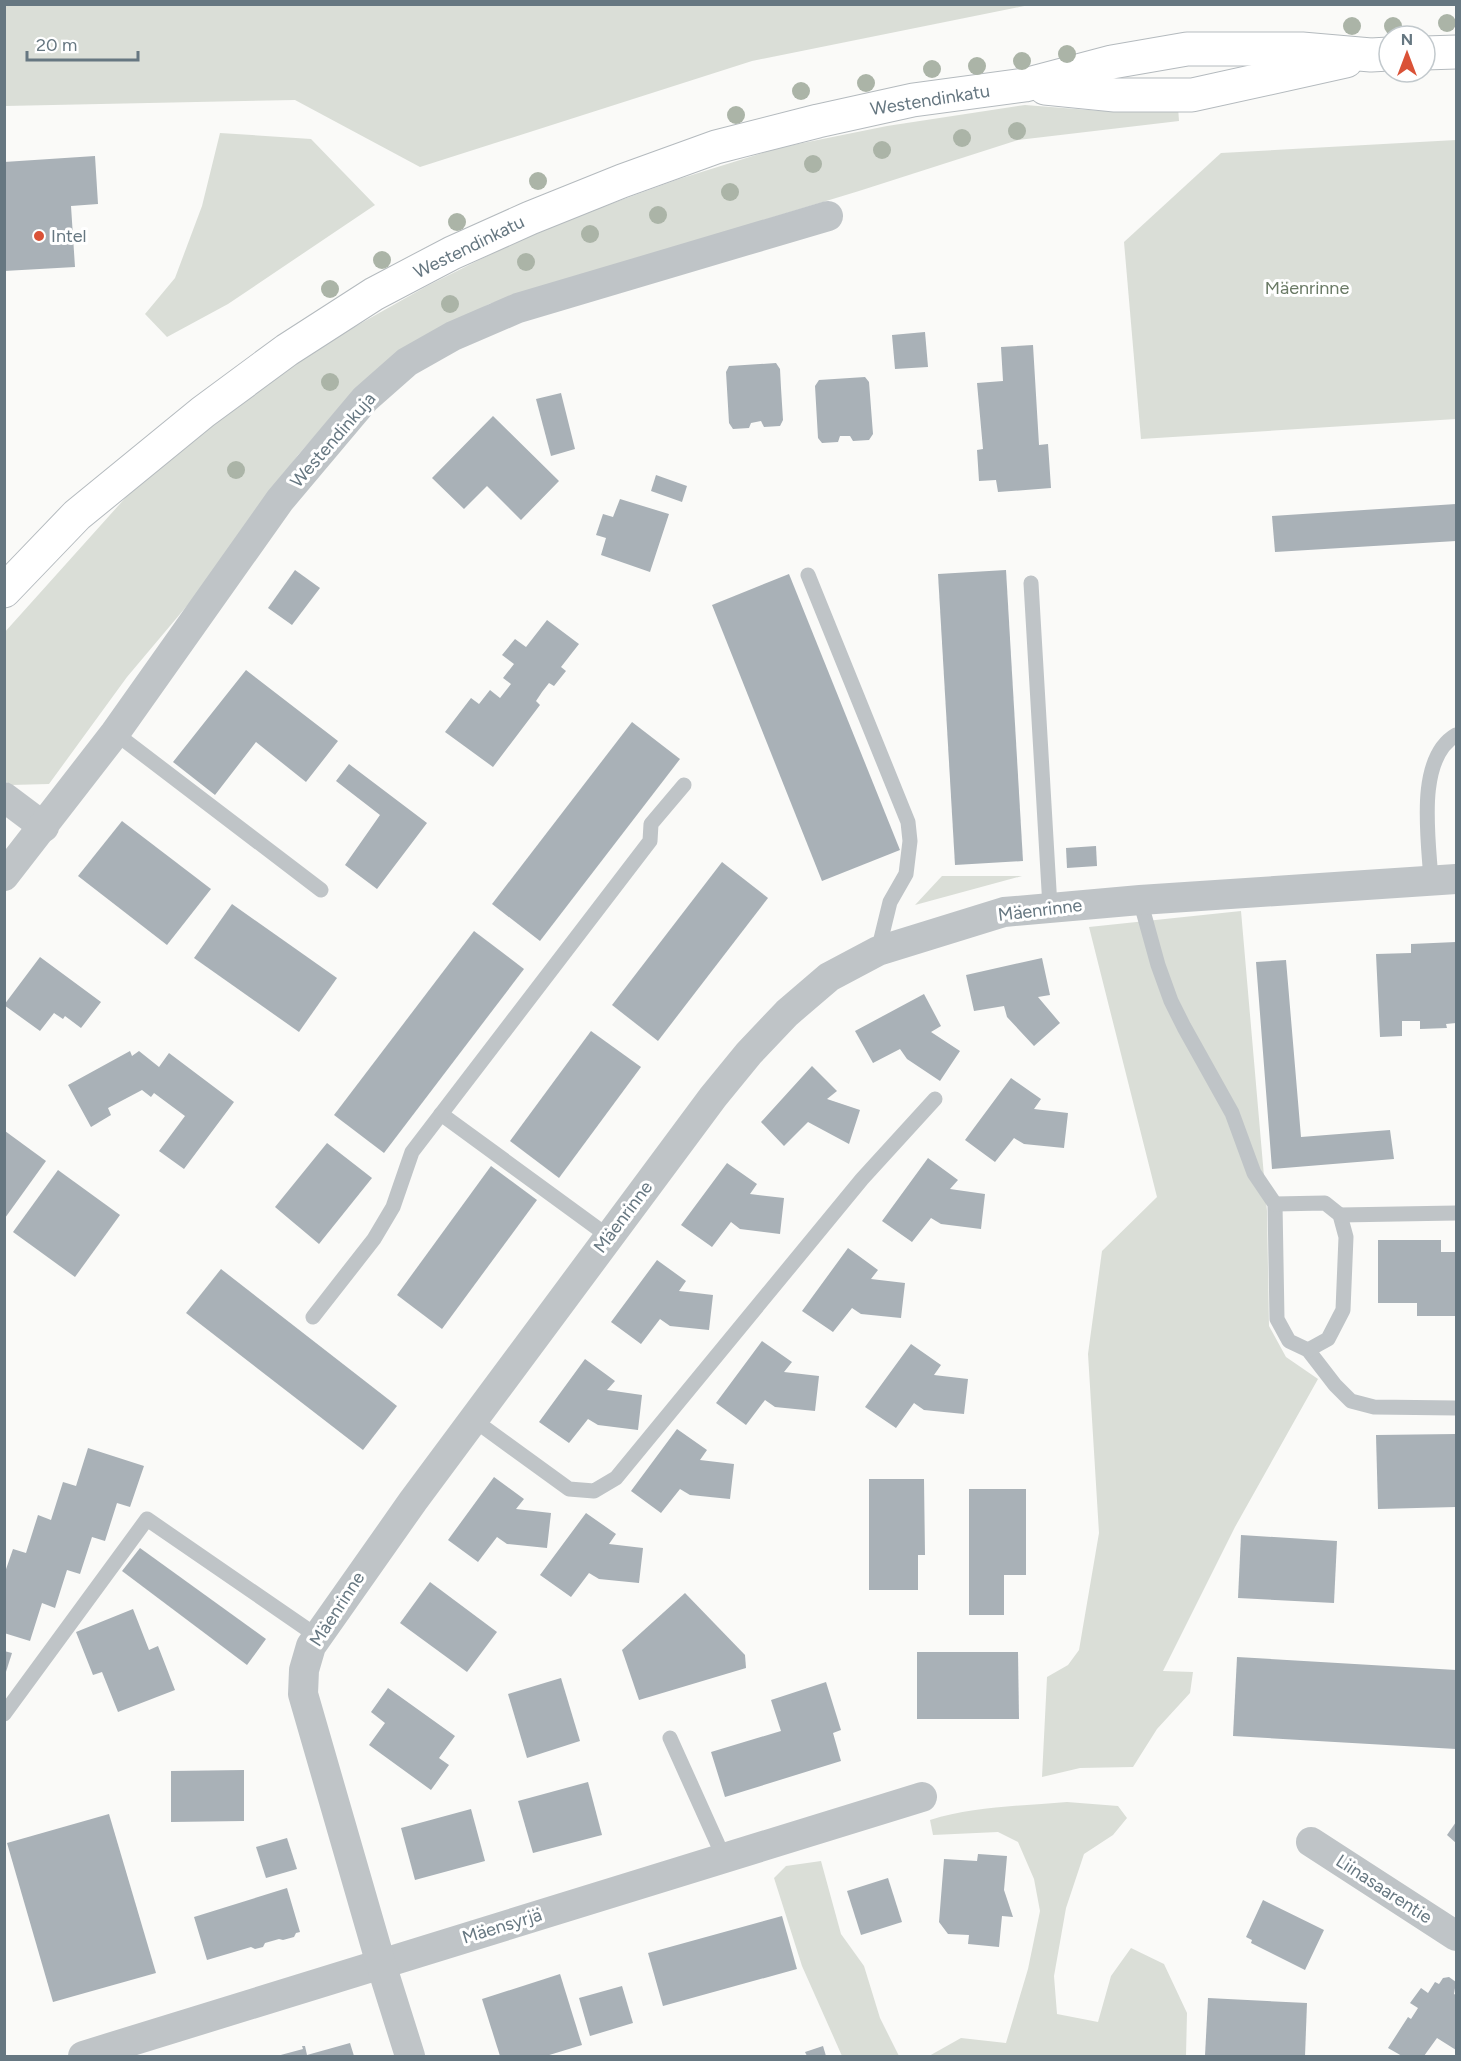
<svg xmlns="http://www.w3.org/2000/svg" width="1461" height="2061" font-family="Figtree,sans-serif">
	<rect width="100%" height="100%" fill="#fafaf8"/>
	<!-- green -->
	<g fill="#daded7">
		<polygon points="4,5 5,4 1029,5 752,61 420,167 295,100 5,106"/>
		<polygon points="1025,105 1102,111 1178,107 1179,121 1018,140 859,191 489,304 412,346 344,403 298,455 191,601 127,677 49,784 11,785 5,781 4,633 127,496 133,486 279,374 333,339 427,286 505,247 569,219 679,179 778,148 887,126"/>
		<polygon points="220,133 311,139 375,205 228,304 167,337 145,314 175,278 202,206"/>
		<polygon points="1456,140 1456,419 1141,439 1124,242 1221,153"/>
		<polygon points="942,876 1022,876 915,905"/>
		<polygon points="1241,911 1267,1211 1269,1326 1286,1357 1318,1379 1235,1527 1163,1671 1193,1672 1190,1693 1157,1729 1133,1767 1080,1768 1042,1777 1047,1677 1068,1665 1079,1650 1099,1533 1088,1354 1102,1251 1157,1197 1089,927"/>
		<path d="M1067,1802l51,4 9,12 -14,17 -29,19 -18,54 -12,68 3,38 41,8 13,-46 20,-28 33,16 23,49 -1,43h-257l32,-18 45,5 22,-74 12,-58 -6,-32 -16,-37 -20,-10 -65,3 -3,-15c44,-14 91,-14 137,-18z"/>
		<polygon points="821,1861 841,1934 864,1966 880,2018 899,2056 842,2056 802,1966 774,1878 786,1866"/>
	</g>
	<!-- building -->
	<g fill="#a9b1b7">
		<polygon points="95,156 98,204 71,206 75,267 4,271 4,162"/>
		<polygon points="925,332 928,367 895,369 892,335"/>
		<polygon points="1033,345 1039,445 1048,444 1051,488 998,492 996,480 979,481 977,450 983,449 977,383 1003,381 1001,347"/>
		<polygon points="776,363 780,369 781,388 783,420 780,426 764,427 761,421 751,423 749,428 733,429 729,423 726,372 729,366"/>
		<polygon points="865,377 869,382 873,434 869,440 853,441 850,436 840,436 838,442 822,443 818,438 815,386 819,380"/>
		<polygon points="561,393 575,449 551,456 536,399"/>
		<polygon points="493,416 559,481 521,520 487,486 464,509 432,478"/>
		<polygon points="656,475 687,486 682,502 651,491"/>
		<polygon points="620,499 669,514 650,572 601,555 606,538 596,535 603,514 613,517"/>
		<polygon points="1456,504 1456,541 1275,552 1272,516"/>
		<polygon points="295,570 320,588 292,625 268,608"/>
		<polygon points="1006,570 1023,861 955,865 938,574"/>
		<polygon points="789,574 900,850 822,881 712,605"/>
		<polygon points="547,620 579,644 561,667 566,671 554,686 549,683 542,692 536,701 540,705 493,767 445,732 471,698 479,704 490,690 500,698 511,684 503,678 514,664 502,655 515,639 526,647"/>
		<polygon points="246,670 338,741 306,782 256,742 215,795 173,762"/>
		<polygon points="632,722 680,759 540,941 492,904"/>
		<polygon points="349,764 427,823 377,889 345,865 380,815 336,781"/>
		<polygon points="122,821 211,889 167,945 78,876"/>
		<polygon points="1096,846 1097,866 1067,868 1066,848"/>
		<polygon points="722,862 768,898 658,1041 612,1005"/>
		<polygon points="232,904 337,978 299,1032 194,958"/>
		<polygon points="474,931 524,969 384,1153 334,1115"/>
		<polygon points="1456,942 1456,1023 1446,1024 1447,1028 1420,1029 1420,1021 1402,1021 1402,1036 1380,1037 1376,954 1411,953 1411,944"/>
		<polygon points="40,957 101,1002 81,1028 65,1016 63,1019 54,1013 40,1031 4,1005"/>
		<polygon points="1042,958 1050,995 1038,997 1060,1023 1034,1046 1007,1017 1004,1006 974,1011 966,975"/>
		<polygon points="1286,960 1301,1137 1390,1130 1394,1159 1272,1169 1256,962"/>
		<polygon points="924,994 941,1026 931,1032 960,1051 940,1081 907,1059 900,1049 873,1063 855,1031"/>
		<polygon points="591,1031 641,1067 559,1178 510,1141"/>
		<polygon points="130,1051 132,1056 139,1051 159,1067 169,1053 234,1102 184,1169 159,1151 185,1116 154,1093 151,1097 142,1090 108,1108 111,1115 91,1127 68,1085"/>
		<polygon points="812,1066 837,1091 827,1099 860,1110 849,1144 808,1122 784,1146 761,1122"/>
		<polygon points="1011,1078 1041,1099 1034,1109 1068,1113 1064,1148 1024,1144 1014,1138 995,1162 965,1140"/>
		<polygon points="5,1131 46,1161 5,1218"/>
		<polygon points="327,1143 372,1178 319,1244 275,1207"/>
		<polygon points="928,1158 958,1180 950,1189 985,1194 981,1229 941,1224 931,1218 912,1242 882,1221"/>
		<polygon points="727,1163 757,1184 750,1194 784,1198 780,1234 740,1229 731,1222 712,1247 681,1225"/>
		<polygon points="491,1166 537,1200 442,1329 397,1295"/>
		<polygon points="58,1170 120,1215 75,1277 13,1232"/>
		<polygon points="1378,1240 1441,1240 1441,1252 1456,1252 1456,1316 1417,1316 1417,1303 1378,1303"/>
		<polygon points="848,1248 878,1270 871,1279 905,1283 901,1318 861,1314 852,1308 833,1332 802,1311"/>
		<polygon points="657,1260 686,1281 679,1291 713,1295 709,1330 670,1326 660,1319 641,1344 611,1322"/>
		<polygon points="221,1269 397,1406 363,1450 186,1313"/>
		<polygon points="762,1341 792,1362 784,1372 819,1376 815,1411 775,1407 765,1400 746,1425 716,1403"/>
		<polygon points="911,1344 941,1365 934,1375 968,1379 964,1414 924,1410 914,1403 896,1428 865,1407"/>
		<polygon points="585,1359 615,1381 607,1390 642,1395 638,1430 598,1425 588,1419 569,1443 539,1422"/>
		<polygon points="677,1429 707,1450 700,1460 734,1464 730,1499 690,1495 680,1489 661,1513 631,1491"/>
		<polygon points="1456,1434 1456,1507 1378,1509 1376,1435"/>
		<polygon points="88,1448 144,1466 130,1507 117,1503 105,1541 92,1537 80,1574 67,1570 55,1608 42,1603 30,1641 4,1633 4,1575 13,1549 26,1553 38,1515 51,1520 63,1482 76,1486"/>
		<polygon points="494,1477 524,1499 516,1509 551,1513 547,1548 507,1544 497,1537 478,1562 448,1540"/>
		<polygon points="869,1479 924,1479 925,1555 918,1555 918,1590 869,1590"/>
		<polygon points="969,1489 1026,1489 1026,1575 1004,1575 1004,1615 969,1615"/>
		<polygon points="586,1513 616,1534 609,1544 643,1548 639,1583 599,1579 589,1573 571,1597 540,1575"/>
		<polygon points="1241,1535 1337,1541 1334,1603 1238,1598"/>
		<polygon points="140,1548 266,1639 247,1665 122,1571"/>
		<polygon points="430,1582 497,1632 467,1672 400,1623"/>
		<polygon points="685,1593 745,1655 746,1668 639,1700 622,1650"/>
		<polygon points="133,1609 149,1650 158,1646 175,1690 118,1712 102,1672 93,1675 76,1632"/>
		<polygon points="4,1651 12,1653 5,1675 4,1675"/>
		<polygon points="917,1652 1018,1652 1019,1719 917,1719"/>
		<polygon points="1237,1657 1456,1670 1456,1749 1233,1736"/>
		<polygon points="561,1678 580,1741 527,1758 508,1694"/>
		<polygon points="826,1682 841,1730 833,1733 841,1761 725,1797 711,1752 781,1731 771,1700"/>
		<polygon points="388,1688 455,1736 439,1758 449,1765 431,1790 369,1745 385,1723 371,1712"/>
		<polygon points="244,1770 244,1821 171,1822 171,1771"/>
		<polygon points="588,1782 602,1835 533,1853 518,1801"/>
		<polygon points="471,1809 485,1861 415,1880 401,1828"/>
		<polygon points="109,1814 156,1973 53,2002 7,1843"/>
		<polygon points="1456,1822 1456,1843 1447,1835"/>
		<polygon points="287,1838 297,1869 266,1878 256,1847"/>
		<polygon points="978,1854 1007,1856 1004,1890 1013,1917 1002,1916 999,1947 968,1944 969,1935 948,1934 939,1922 944,1859 977,1861"/>
		<polygon points="888,1878 902,1922 861,1935 847,1891"/>
		<polygon points="287,1888 300,1932 296,1933 294,1937 283,1940 279,1939 265,1943 263,1947 255,1949 251,1947 207,1960 194,1917"/>
		<polygon points="1263,1900 1324,1930 1305,1970 1251,1943 1252,1940 1246,1937"/>
		<polygon points="782,1916 797,1969 663,2006 648,1953"/>
		<polygon points="560,1974 582,2045 546,2056 500,2056 482,1999"/>
		<polygon points="1449,1977 1456,1982 1454,1994 1456,1995 1456,2050 1437,2038 1424,2056 1402,2056 1388,2048 1408,2017 1411,2019 1418,2008 1410,2003 1421,1988 1428,1993 1435,1982 1439,1984 1443,1978"/>
		<polygon points="622,1986 633,2023 590,2036 579,1998"/>
		<polygon points="1208,1998 1307,2003 1305,2056 1205,2056"/>
		<polygon points="350,2043 354,2056 277,2056 303,2049 302,2046 305,2046 307,2055"/>
		<polygon points="823,2046 826,2056 807,2056 805,2052"/>
	</g>
	<g fill="none" stroke-linecap="round" stroke-linejoin="round">
		<!-- secondary casing -->
		<g stroke="#b4babe" stroke-width="35">
			<g id="secondary">
				<polyline points="1425,53 1456,52"/>
				<polyline points="1045,88 1115,95 1192,95 1346,61"/>
				<polyline points="4,591 77,515 203,412 287,350 374,294 452,253 530,218 622,181 716,147 818,121 913,100 1025,85 1112,62 1187,49 1302,49 1371,55 1389,54"/>
			</g>
		</g>
		<!-- lane -->
		<g stroke="#bfc4c7" stroke-width="15">
			<polyline points="808,575 908,822 910,841 906,874 890,902 878,951"/>
			<polyline points="1031,583 1050,907"/>
			<polyline points="115,733 321,890"/>
			<path d="M1431,881c-2,-40 -16,-122 25,-146"/>
			<polyline points="1140,900 1158,965 1171,1001 1184,1027 1232,1113 1254,1173 1275,1204 1277,1319 1289,1341 1308,1350 1335,1385 1351,1401 1374,1407 1456,1408"/>
			<polyline points="441,1114 608,1236"/>
			<polyline points="1275,1204 1325,1203 1340,1215 1346,1237 1343,1310 1328,1339 1308,1350"/>
			<polyline points="1340,1215 1456,1213"/>
			<polyline points="313,1317 374,1239 393,1207 412,1152 650,841 651,824 684,785"/>
			<polyline points="474,1420 569,1489 594,1491 616,1478 862,1179 935,1099"/>
			<polyline points="4,1714 147,1519 317,1636"/>
			<polyline points="670,1738 724,1858"/>
		</g>
		<!-- street -->
		<g stroke="#bfc4c7" stroke-width="30">
			<polyline points="4,797 44,827"/>
			<polyline points="4,876 115,733 280,500 365,399 407,362 453,336 518,308 828,216"/>
			<polyline points="1311,1842 1456,1936"/>
			<polyline points="83,2056 922,1797"/>
			<polyline points="410,2056 381,1964 303,1694 304,1670 311,1646 413,1501 713,1097 749,1053 787,1013 829,977 878,951 1004,912 1140,900 1456,879"/>
		</g>
		<!-- secondary -->
		<use href="#secondary" stroke="#fff" stroke-width="33"/>
	</g>
	<!-- trees -->
	<g fill="#abb4a7">
		<circle cx="1447" cy="23" r="9"/>
		<circle cx="1352" cy="26" r="9"/>
		<circle cx="1393" cy="26" r="9"/>
		<circle cx="1067" cy="54" r="9"/>
		<circle cx="1022" cy="61" r="9"/>
		<circle cx="977" cy="66" r="9"/>
		<circle cx="932" cy="69" r="9"/>
		<circle cx="866" cy="83" r="9"/>
		<circle cx="801" cy="91" r="9"/>
		<circle cx="736" cy="115" r="9"/>
		<circle cx="1017" cy="131" r="9"/>
		<circle cx="962" cy="138" r="9"/>
		<circle cx="882" cy="150" r="9"/>
		<circle cx="813" cy="164" r="9"/>
		<circle cx="538" cy="181" r="9"/>
		<circle cx="730" cy="192" r="9"/>
		<circle cx="658" cy="215" r="9"/>
		<circle cx="457" cy="222" r="9"/>
		<circle cx="590" cy="234" r="9"/>
		<circle cx="382" cy="260" r="9"/>
		<circle cx="526" cy="262" r="9"/>
		<circle cx="330" cy="289" r="9"/>
		<circle cx="450" cy="304" r="9"/>
		<circle cx="330" cy="382" r="9"/>
		<circle cx="236" cy="470" r="9"/>
	</g>
	<!-- markers -->
	<circle fill="#da5237" stroke="#fff" stroke-width="2" cx="39" cy="236" r="6"/>
	<g text-anchor="middle" stroke-width="6" stroke-linejoin="round" paint-order="stroke">
		<!-- street labels -->
		<g font-size="18" fill="#667781" stroke="#fff">
			<text transform="translate(930 100) rotate(-9)" y="6">Westendinkatu</text>
			<text transform="translate(469 247) rotate(-26)" y="6">Westendinkatu</text>
			<text transform="translate(333 440) rotate(-49)" y="6">Westendinkuja</text>
			<text transform="translate(1040 910) rotate(-7)" y="6">Mäenrinne</text>
			<text transform="translate(623 1217) rotate(-53)" y="6">Mäenrinne</text>
			<text transform="translate(337 1609) rotate(-57)" y="6">Mäenrinne</text>
			<text transform="translate(1384 1889) rotate(33)" y="6">Liinasaarentie</text>
			<text transform="translate(502 1926) rotate(-17)" y="6">Mäensyrjä</text>
		</g>
		<!-- poi labels -->
		<g font-size="18" fill="#667781" stroke="#fff" text-anchor="start">
			<text x="51" y="242">Intel</text>
		</g>
		<!-- park labels -->
		<g font-size="18" fill="#6a7a65" stroke="#fff">
			<text x="1307" y="294">Mäenrinne</text>
		</g>
	</g>
	<!-- border -->
	<rect width="1461" height="2061" fill="none" stroke="#667781" stroke-width="12"/>
	<!-- north arrow -->
	<g transform="translate(1407 54)"><circle r="28" fill="#ffffff" stroke="#c2c9cd" stroke-width="1.5"/>
	<path d="M0-4.5L10 22L0 15L-10 22Z" fill="#da5237"/>
	<text y="-9" font-size="16" font-weight="bold" text-anchor="middle" fill="#667781">N</text>
	</g>
	<!-- scale -->
	<path d="M27 51v9h111v-9" fill="none" stroke="#667781" stroke-width="3"/>
	<text x="36" y="51" font-size="18" fill="#667781" stroke="#ffffff" stroke-width="4.5" paint-order="stroke">20 m</text>
</svg>
